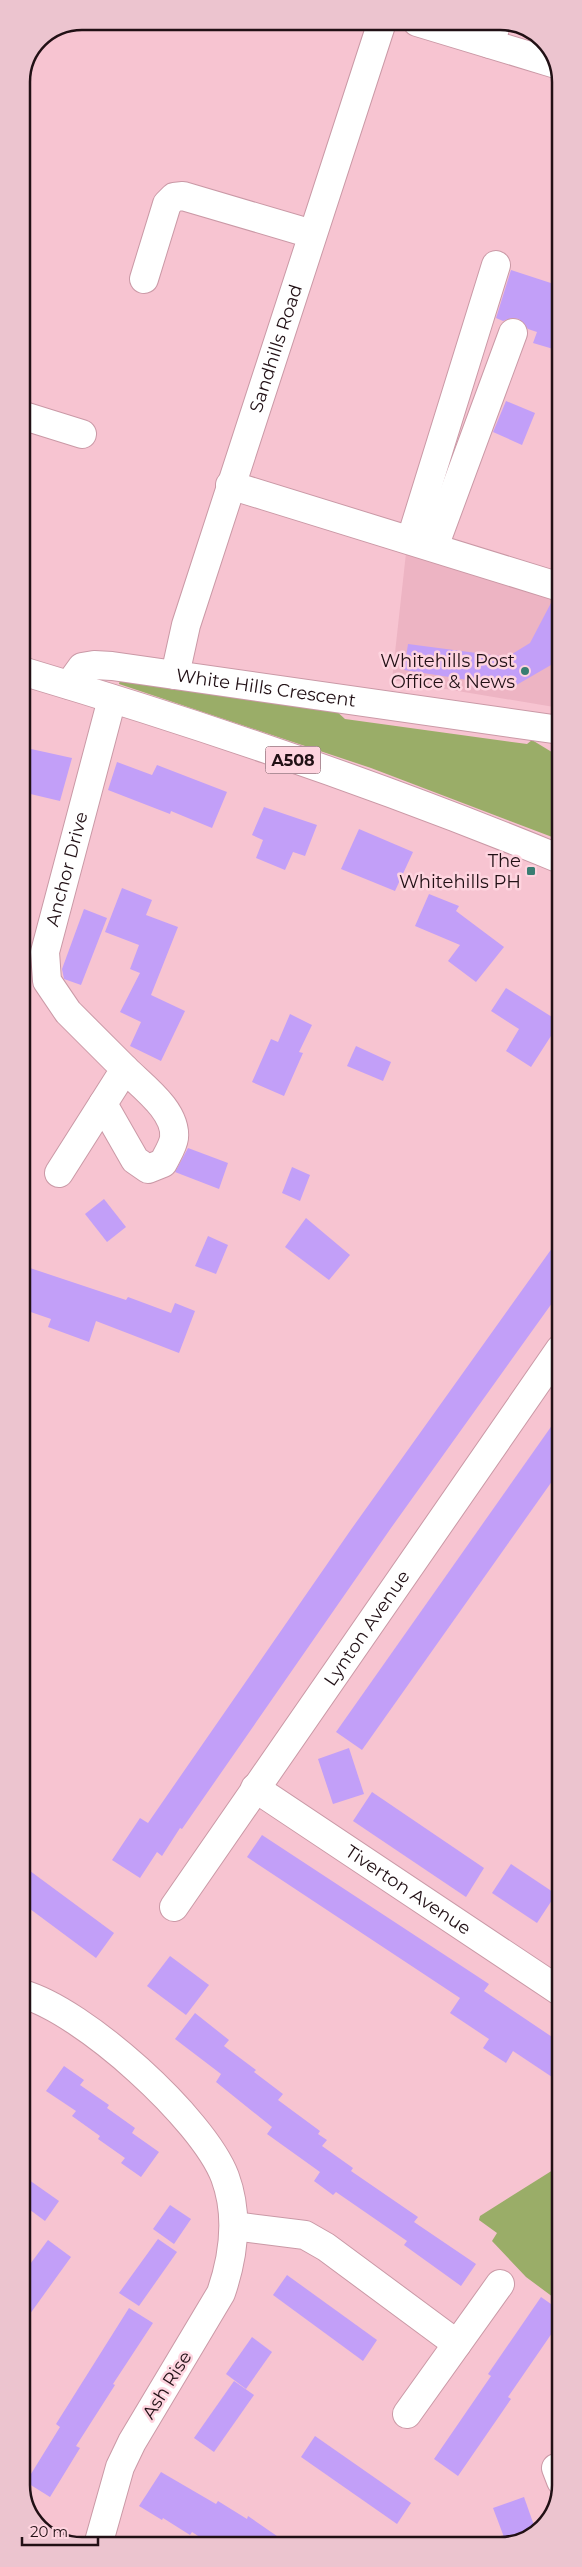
<svg xmlns="http://www.w3.org/2000/svg" width="582" height="2567" font-family="Montserrat,sans-serif">
	<rect width="100%" height="100%" fill="#f7c4d1"/>
	<!-- built -->
	<polygon fill="#edb4c3" points="407,544 560,593 560,708 392,680"/>
	<!-- green -->
	<g fill="#9aad68">
		<polygon points="120,680 334,709 345,719 527,744 532,740 560,757 560,840 371,768 119,684"/>
		<polygon points="561,2165 561,2303 526,2277 492,2241 497,2233 479,2220 480,2216"/>
	</g>
	<!-- building -->
	<g fill="#c29ff8">
		<polygon points="511,270 560,286 560,351 533,343 537,332 528,329 519,319 511,318 503,321 496,318"/>
		<polygon points="506,401 535,413 522,445 493,432"/>
		<polygon points="552,601 560,602 560,649 551,665 513,687 404,670 408,644 507,657 530,643"/>
		<polygon points="22,747 72,758 60,801 22,792"/>
		<polygon points="117,762 152,775 157,765 227,792 212,828 171,811 170,814 108,790"/>
		<polygon points="264,807 317,825 305,856 293,852 285,870 256,858 263,840 252,835"/>
		<polygon points="359,829 413,852 395,891 341,869"/>
		<polygon points="122,888 152,900 146,915 178,927 151,995 185,1011 161,1061 130,1046 141,1022 120,1012 140,973 130,969 139,945 105,932"/>
		<polygon points="429,894 459,906 456,911 504,947 476,982 448,961 460,945 415,926"/>
		<polygon points="84,909 107,918 81,985 64,979 62,969"/>
		<polygon points="506,988 560,1022 531,1067 506,1051 519,1029 491,1011"/>
		<polygon points="290,1014 312,1025 299,1052 303,1053 284,1096 252,1082 271,1039 278,1042"/>
		<polygon points="356,1046 391,1062 383,1081 347,1066"/>
		<polygon points="188,1148 228,1163 219,1189 175,1172"/>
		<polygon points="292,1167 310,1175 300,1201 282,1193"/>
		<polygon points="104,1199 126,1227 107,1242 85,1214"/>
		<polygon points="306,1218 350,1255 329,1280 285,1247"/>
		<polygon points="208,1236 228,1245 216,1274 195,1266"/>
		<polygon points="560,1237 560,1292 391,1528 182,1829 180,1828 162,1856 157,1852 140,1878 112,1860 140,1818 148,1823 350,1531"/>
		<polygon points="30,1268 126,1300 128,1297 171,1313 175,1303 195,1311 179,1353 96,1321 89,1342 48,1327 51,1319 22,1309 22,1292"/>
		<polygon points="560,1414 560,1470 362,1750 336,1732"/>
		<polygon points="349,1748 364,1794 333,1804 318,1759"/>
		<polygon points="372,1792 484,1868 466,1897 353,1821"/>
		<polygon points="262,1835 489,1984 484,1991 561,2043 561,2083 513,2051 506,2063 483,2048 489,2039 450,2013 460,1998 247,1857"/>
		<polygon points="511,1864 556,1894 537,1923 492,1893"/>
		<polygon points="22,1865 114,1933 96,1958 22,1903"/>
		<polygon points="170,1956 209,1985 186,2015 147,1986"/>
		<polygon points="195,2013 229,2040 224,2046 256,2070 254,2072 283,2094 278,2100 320,2131 318,2134 327,2140 322,2146 353,2168 351,2171 418,2217 414,2222 476,2264 461,2286 404,2245 407,2241 336,2192 333,2195 314,2181 320,2172 267,2134 272,2127 216,2082 221,2074 175,2039"/>
		<polygon points="64,2066 84,2080 80,2085 109,2105 107,2108 135,2128 132,2133 159,2152 141,2177 121,2163 125,2158 98,2139 100,2136 72,2116 76,2111 46,2091"/>
		<polygon points="22,2175 59,2201 45,2221 22,2204"/>
		<polygon points="170,2205 191,2219 174,2244 153,2229"/>
		<polygon points="158,2239 177,2252 139,2306 119,2293"/>
		<polygon points="48,2240 71,2257 22,2325 22,2275"/>
		<polygon points="287,2275 377,2340 363,2361 273,2295"/>
		<polygon points="541,2297 561,2311 561,2320 508,2397 511,2399 458,2476 434,2459 491,2376 488,2374"/>
		<polygon points="129,2308 153,2323 113,2384 115,2385 76,2446 80,2448 50,2497 26,2482 60,2427 56,2424"/>
		<polygon points="252,2337 272,2352 246,2389 226,2374"/>
		<polygon points="234,2381 254,2395 214,2452 194,2438"/>
		<polygon points="315,2436 411,2503 397,2524 301,2457"/>
		<polygon points="161,2472 216,2504 218,2501 247,2519 248,2516 290,2545 212,2545 192,2532 190,2535 163,2518 162,2520 139,2506"/>
		<polygon points="524,2497 536,2531 511,2545 507,2545 493,2508"/>
	</g>
	<g fill="none" stroke-linecap="round" stroke-linejoin="round">
		<!-- minor casing -->
		<g stroke="#ca99a6" stroke-width="30">
			<g id="minor">
				<polyline points="417,22 556,64"/>
				<polyline points="490,44 497,22"/>
				<polyline points="144,279 167,204 174,197 183,196 312,234"/>
				<polyline points="21,415 82,434"/>
				<polyline points="230,485 560,587"/>
				<polyline points="411,539 496,265"/>
				<polyline points="434,547 513,333"/>
				<path id="s1" d="M175,675l11,-50 196,-603"/>
				<path id="s2" d="M69,685l13,-18 12,-2 18,1 448,64"/>
				<path d="M103,1104l32,56 13,9 15,-6c4,-8 10,-17 11,-25 3,-27 -32,-52 -49,-69"/>
				<path id="s3" d="M59,1173l66,-104 -57,-57 -21,-31 -2,-29 67,-253"/>
				<path id="s4" d="M255,1788l306,204"/>
				<path id="s5" d="M174,1907l386,-558"/>
				<path d="M22,1994c61,16 181,125 203,183 14,38 9,78 -4,116l-89,149 -12,25 -22,78"/>
				<polyline points="234,2226 305,2235 326,2247 457,2344"/>
				<polyline points="407,2414 500,2284"/>
				<polyline points="556,2468 561,2481"/>
			</g>
		</g>
		<!-- highway casing -->
		<g stroke="#ca99a6" stroke-width="30">
			<path id="highway" d="M22,671c181,54 363,116 538,188"/>
		</g>
		<!-- minor -->
		<use href="#minor" stroke="#fff" stroke-width="28"/>
		<!-- highway -->
		<use href="#highway" stroke="#fff" stroke-width="28"/>
	</g>
	<!-- markers -->
	<g fill="#397d72" stroke="#fed4df" stroke-width="2">
		<circle cx="525" cy="671" r="5"/>
		<rect x="526" y="866" width="10" height="10" rx="2.5"/>
	</g>
	<g text-anchor="middle" stroke-width="5" stroke-linejoin="round" paint-order="stroke">
		<!-- shield labels -->
		<rect fill="#fed4df" stroke="#634b52" stroke-width="1" x="265.5" y="746.5" width="55" height="27" rx="4"/>
		<g font-size="16" font-weight="bold" fill="#211015">
			<text x="293" y="766">A508</text>
		</g>
		<!-- street labels -->
		<g font-size="18" fill="#211015" stroke="#fed4df">
			<text dy="6" stroke="none"><textPath href="#s1" startOffset="342">Sandhills Road</textPath></text>
			<text dy="6" stroke="none"><textPath href="#s2" startOffset="208">White Hills Crescent</textPath></text>
			<text dy="6" stroke="none"><textPath href="#s3" startOffset="356">Anchor Drive</textPath></text>
			<text dy="6" stroke="none"><textPath href="#s5" startOffset="339">Lynton Avenue</textPath></text>
			<text dy="6" stroke="none"><textPath href="#s4" startOffset="184">Tiverton Avenue</textPath></text>
			<text transform="translate(167 2385) rotate(-58)" y="6">Ash Rise</text>
		</g>
		<!-- poi labels -->
		<g font-size="18" fill="#211015" stroke="#fed4df" text-anchor="end">
			<text x="515" y="667">Whitehills Post<tspan x="515" dy="21">Office &amp; News</tspan></text>
			<text x="521" y="867">The<tspan x="521" dy="21">Whitehills PH</tspan></text>
		</g>
	</g>
	<!-- crop -->
	<path d="M0 0H582V2567H0ZM82 30H500A52 52 0 0 1 552 82V2485A52 52 0 0 1 500 2537H82A52 52 0 0 1 30 2485V82A52 52 0 0 1 82 30Z" fill="#ecc4cf" fill-rule="evenodd"/>
	<path fill="none" stroke="#211015" stroke-width="2.5" d="M82 30H500A52 52 0 0 1 552 82V2485A52 52 0 0 1 500 2537H82A52 52 0 0 1 30 2485V82A52 52 0 0 1 82 30Z"/>
	<!-- scale -->
	<path d="M22 2537v8h76v-8" fill="none" stroke="#211015" stroke-width="2.5"/>
	<text x="30" y="2537" font-size="15" fill="#211015" stroke="#fed4df" stroke-width="4" paint-order="stroke">20 m</text>
</svg>
